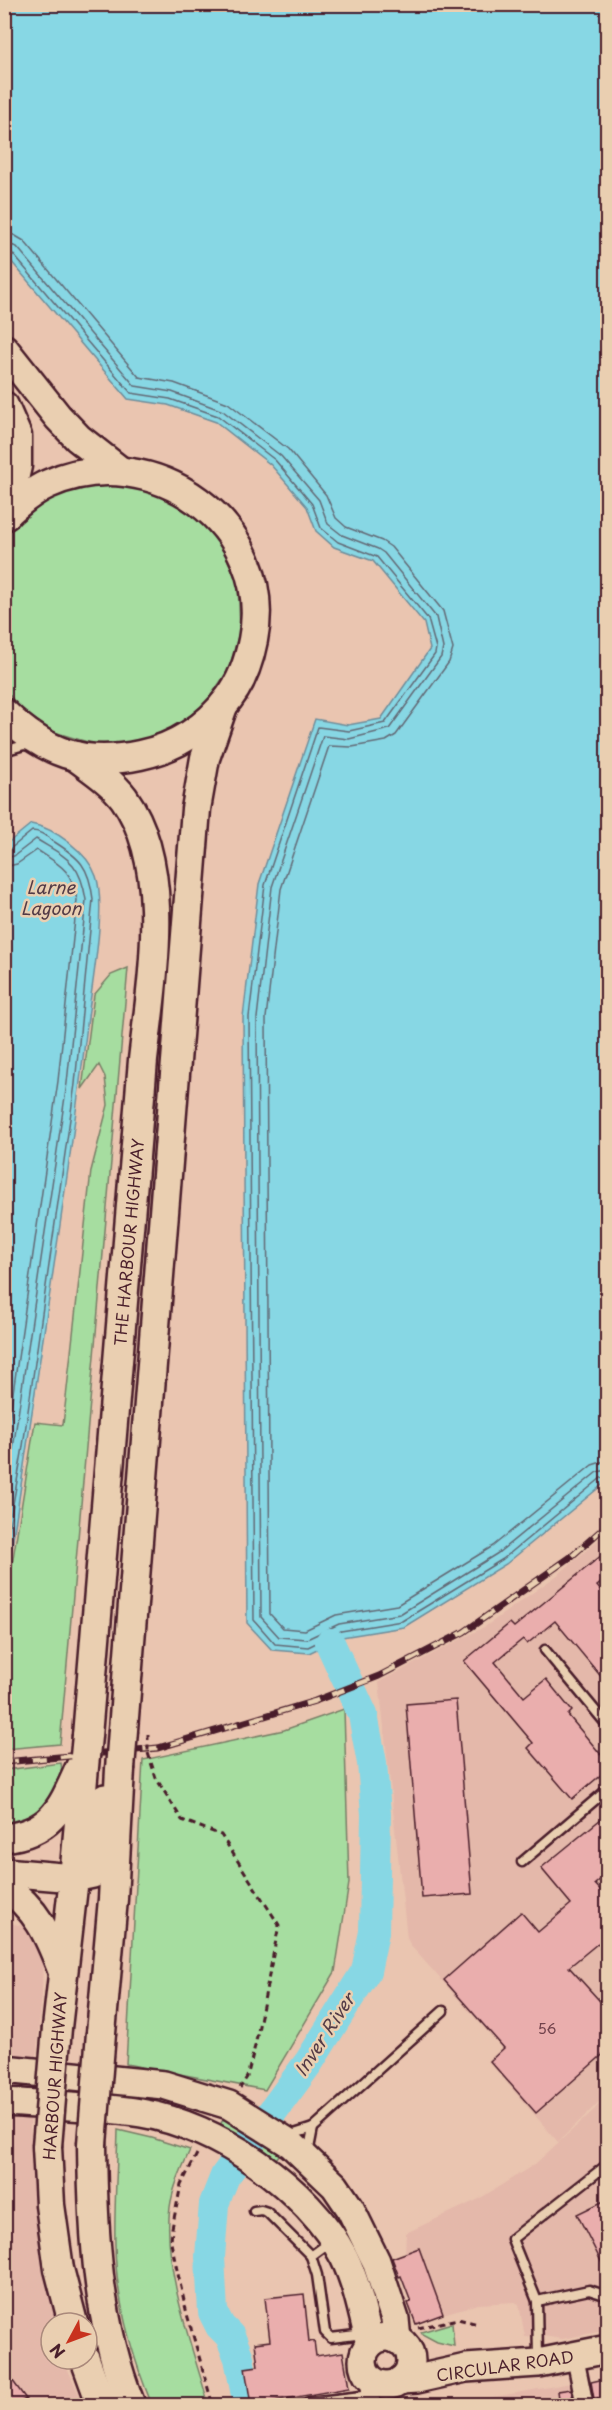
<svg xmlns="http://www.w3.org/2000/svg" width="612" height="2410" font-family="'Playpen Sans',sans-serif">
	<rect width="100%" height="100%" fill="#eac5b0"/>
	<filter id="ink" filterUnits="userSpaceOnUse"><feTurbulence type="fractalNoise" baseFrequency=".0167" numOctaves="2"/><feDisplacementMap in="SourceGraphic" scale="12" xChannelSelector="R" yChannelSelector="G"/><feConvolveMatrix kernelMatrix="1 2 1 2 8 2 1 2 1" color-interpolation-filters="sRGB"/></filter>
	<g filter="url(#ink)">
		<!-- built -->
		<g fill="#e4b8aa">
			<polygon points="607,1532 608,2330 562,2339 537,2335 525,2337 519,2304 515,2302 478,2304 443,2314 419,2248 405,2253 406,2233 479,2199 535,2164 595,2109 604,2097 558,2142 488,2061 502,2048 411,1946 407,1938 379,1682 486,1626 559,1574"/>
			<polygon points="4,1922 33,1928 43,1951 42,1994 30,2128 58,2323 51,2323 51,2359 63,2359 84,2405 5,2405"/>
			<polygon points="571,2383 575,2405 444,2406"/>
		</g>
		<!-- green -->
		<g fill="#a6dda0" stroke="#787e66" stroke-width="1.5">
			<polygon points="103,482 148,488 189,509 220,542 238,584 240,629 229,669 206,703 174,728 135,742 94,744 54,732 20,709 5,689 4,538 21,517 59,492"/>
			<polygon points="128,968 60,1744 5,1749 5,1608 35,1422 63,1425 91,1171 108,1105 105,1077 99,1065 82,1089 94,995 111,975"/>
			<polygon points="344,1709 349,1883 335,1972 265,2090 126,2064 143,1760 284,1730"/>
			<path d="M61,1763c2,10 -1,15 -5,23 -11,25 -22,36 -51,37v-53z"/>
			<polygon points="224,2118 280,2154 273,2163 219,2127"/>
			<path d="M118,2130l34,8 38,12c-8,18 -17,37 -20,57 -8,58 22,141 39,198h-57c-20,-49 -36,-107 -37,-160 -1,-38 2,-76 3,-115z"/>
			<polygon points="452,2323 454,2346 437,2342 422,2334 421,2332"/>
		</g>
		<!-- water -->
		<g fill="#87d7e4" stroke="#6f8d9a" stroke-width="1.5">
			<polygon points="4,5 607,5 607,1481 506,1564 404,1627 342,1637 309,1653 272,1650 247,1623 243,1017 259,884 315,719 348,725 381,719 430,649 424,623 373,561 334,547 316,531 307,507 271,465 216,422 168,405 128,399 5,254"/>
			<path d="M31,824c24,4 57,29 65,52 11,31 -5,114 -9,149 -8,69 -18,138 -28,207 -17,120 -35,240 -54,360l-1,-746z"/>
		</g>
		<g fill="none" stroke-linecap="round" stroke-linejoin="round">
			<!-- shore -->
			<g stroke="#626975" stroke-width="1.5">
				<polyline points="4,234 14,235 24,241 139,377 174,383 228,403 288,449 326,495 336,518 346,527 382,541 391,547 443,611 453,649 449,662 396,735 386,741 352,747 329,746 281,889 266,1018 270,1614 283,1628 305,1630 336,1615 397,1605 493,1546 592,1465 608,1460"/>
				<polyline points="4,243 17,247 135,386 172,392 223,411 281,456 319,500 328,524 342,535 378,549 384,553 436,617 443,648 441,657 389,729 349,739 323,736 272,887 257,1018 261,1617 279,1637 307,1639 339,1624 400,1614 498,1553 597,1472 608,1470"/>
				<polyline points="4,250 12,253 131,393 170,399 218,416 275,460 312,504 321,528 338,542 377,557 428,619 436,648 435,654 385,723 349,731 318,727 265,885 249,1017 254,1620 275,1644 308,1647 341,1631 402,1621 503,1559 601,1478 608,1477"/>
				<path d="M4,850l6,-1 22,-18c8,0 14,5 21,10 27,17 36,25 40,58l-18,185 -53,369 -18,102"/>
				<path d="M4,858l10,-2 22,-17c31,19 44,22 50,61l-19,183 -63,427"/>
				<path d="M4,867l13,-3 20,-14c25,16 35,20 40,50l-19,181 -54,374"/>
			</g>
			<!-- river -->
			<polyline stroke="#87d7e4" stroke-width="30" points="248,2406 239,2358 230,2336 220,2326 213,2312 210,2257 214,2204 225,2176 309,2062 366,1971 374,1932 376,1814 372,1763 363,1715 330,1643"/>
		</g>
		<!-- building -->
		<g fill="#eaaead" stroke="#4a1f2b" stroke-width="1.5">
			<polygon points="608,1550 608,1577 597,1586 608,1598 608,1685 555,1621 527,1644 523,1639 495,1662 524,1697 546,1679 572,1711 568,1715 608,1763 608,1769 572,1799 528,1748 533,1743 464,1661 510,1623 514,1627"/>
			<polygon points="456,1700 472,1894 422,1898 406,1704"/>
			<polygon points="601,1819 608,1827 608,1873 595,1884 608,1898 608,1935 569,1967 608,2010 608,2050 536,2113 490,2061 504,2048 444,1980 521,1912 538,1932 571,1904 541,1868"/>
			<polygon points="608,2199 608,2275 577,2214"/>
			<polygon points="419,2248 443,2314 416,2324 408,2303 411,2302 401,2276 399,2277 392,2258"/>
			<polygon points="304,2294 309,2342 314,2341 316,2356 343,2352 349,2388 251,2405 245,2368 258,2366 255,2343 270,2341 265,2298"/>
			<polygon points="4,2369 26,2399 12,2406 4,2406"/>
			<polygon points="608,2378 608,2396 594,2399 591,2382"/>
			<polygon points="571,2389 574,2403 560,2406 558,2391"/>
		</g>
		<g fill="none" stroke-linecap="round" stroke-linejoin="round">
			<!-- service casing -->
			<g stroke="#4a1f2b" stroke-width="13">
				<g id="service">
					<polyline points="4,751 24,745 32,746"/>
					<polyline points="545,1650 608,1726"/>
					<polyline points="522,1862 608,1789"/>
					<polyline points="288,2136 313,2128 443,2011"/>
					<polyline points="308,2154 313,2128"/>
					<polyline points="254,2211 261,2210 267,2212 311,2256"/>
					<polyline points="330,2242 311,2256 317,2275 325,2332 331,2338 364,2334"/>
					<polyline points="537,2301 589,2290 608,2296"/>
					<polyline points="538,2358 537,2301 512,2239 608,2164"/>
				</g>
			</g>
			<!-- minor casing -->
			<g stroke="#4a1f2b" stroke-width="21">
				<g id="minor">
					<polyline points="575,2357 585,2406"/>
					<polyline points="369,2377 371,2406"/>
					<polyline points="310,2406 371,2399"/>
				</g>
			</g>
			<!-- primary casing -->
			<g stroke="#4a1f2b" stroke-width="32">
				<g id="primary">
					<path d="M4,1838c53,-6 59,-36 79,-78"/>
					<polyline points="4,1872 74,1878 93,1874 98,1865 105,1798"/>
					<path d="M4,1886c33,23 44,48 58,85"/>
					<polyline points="4,2069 164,2085 229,2105 291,2144 335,2186 350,2208 376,2261 395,2319 397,2340"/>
					<path d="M4,2102c46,3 92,4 137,11 76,12 167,75 203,144 13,26 19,58 26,87"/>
					<circle cx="387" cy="2361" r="24"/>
					<polyline points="401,2380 417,2379 466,2368 538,2363 608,2349"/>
				</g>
			</g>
			<!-- trunk casing -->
			<g stroke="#4a1f2b" stroke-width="33">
				<g id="trunk">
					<polyline points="4,349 58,417 78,438 120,471"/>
					<polyline points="4,406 17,436 17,466 6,515"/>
					<path d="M4,516c13,-12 28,-25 44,-32 104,-47 228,41 205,156 -4,21 -11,41 -24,58 -21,29 -54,50 -89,57 -57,12 -95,-2 -136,-42"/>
					<path d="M75,756c17,13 36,25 49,42 49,69 28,182 19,262l-56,676"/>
					<polyline points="123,1730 196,809 205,758 223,706"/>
					<polyline points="57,2028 74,1878 85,1756"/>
					<polyline points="101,2033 113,1899 120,1769"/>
					<path d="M92,2144c1,90 5,177 39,262"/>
					<polyline points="47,2146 50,2205 59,2269 73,2323"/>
					<polyline points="85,2359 102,2406"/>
				</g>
			</g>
			<!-- path -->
			<g stroke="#4a1f2b" stroke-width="3" stroke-dasharray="6 4.5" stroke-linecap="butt">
				<polyline points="148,1753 156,1778 182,1820 221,1835 279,1925 255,2046 247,2077 240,2088"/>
				<polyline points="197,2154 181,2185 172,2228 171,2243 187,2314 213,2406"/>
				<polyline points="418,2328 458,2319 478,2324"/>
			</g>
			<!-- service -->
			<use href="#service" stroke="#eacfb1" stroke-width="8"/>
			<!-- minor -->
			<use href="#minor" stroke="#eacfb1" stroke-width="16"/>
			<!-- primary -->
			<use href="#primary" stroke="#eacfb1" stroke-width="27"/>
			<!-- trunk -->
			<use href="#trunk" stroke="#eacfb1" stroke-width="28"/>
			<!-- rail casing -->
			<g stroke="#4a1f2b" stroke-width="7">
				<polyline id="rail" points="4,1762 158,1748 315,1701 379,1676 464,1632 572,1556 608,1524"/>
			</g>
			<!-- rail -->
			<use href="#rail" stroke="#eacfb1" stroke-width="4.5" stroke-dasharray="14" stroke-linecap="butt"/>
			<!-- trunk-bridge casing -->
			<g stroke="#4a1f2b" stroke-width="33" stroke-linecap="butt">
				<g id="trunk-bridge">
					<polyline points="85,1756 87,1736"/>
					<polyline points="120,1769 123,1730"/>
					<polyline points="92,2144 101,2033"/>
					<polyline points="47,2146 57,2028"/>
				</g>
			</g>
			<!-- path-bridge -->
			<polyline stroke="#4a1f2b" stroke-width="3" stroke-dasharray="6 4.5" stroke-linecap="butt" points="148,1734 148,1753"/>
			<!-- trunk-bridge -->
			<use href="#trunk-bridge" stroke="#eacfb1" stroke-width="28"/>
		</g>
	</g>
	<g text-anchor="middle" stroke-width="5" stroke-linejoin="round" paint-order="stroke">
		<!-- number labels -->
		<g font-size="14" fill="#72434c">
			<text x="547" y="2034">56</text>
		</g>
		<!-- street labels -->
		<g font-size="16" fill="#4a1f2b" stroke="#eacfb1">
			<text transform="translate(129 1242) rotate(-85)" y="6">THE HARBOUR HIGHWAY</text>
			<text transform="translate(55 2076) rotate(-86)" y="6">HARBOUR HIGHWAY</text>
			<text transform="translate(505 2366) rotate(-8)" y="6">CIRCULAR ROAD</text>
		</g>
		<!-- water labels -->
		<g font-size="18" font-style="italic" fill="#533b47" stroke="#eacfb1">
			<text x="51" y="894">Larne<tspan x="51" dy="21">Lagoon</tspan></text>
			<text transform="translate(325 2035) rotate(-57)" y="6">Inver River</text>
		</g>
	</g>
	<!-- margin -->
	<rect width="612" height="2410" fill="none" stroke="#eacfb1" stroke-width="24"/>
	<rect x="12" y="12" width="588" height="2386" fill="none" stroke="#4a1f2b" stroke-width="2" filter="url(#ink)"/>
	<!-- north arrow -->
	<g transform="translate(69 2341) rotate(229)"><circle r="28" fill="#eacfb1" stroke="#aa897b" stroke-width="1.5"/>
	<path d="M0-4.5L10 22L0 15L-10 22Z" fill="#c8321e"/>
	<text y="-9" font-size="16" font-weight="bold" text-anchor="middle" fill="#4a1f2b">N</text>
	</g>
</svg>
